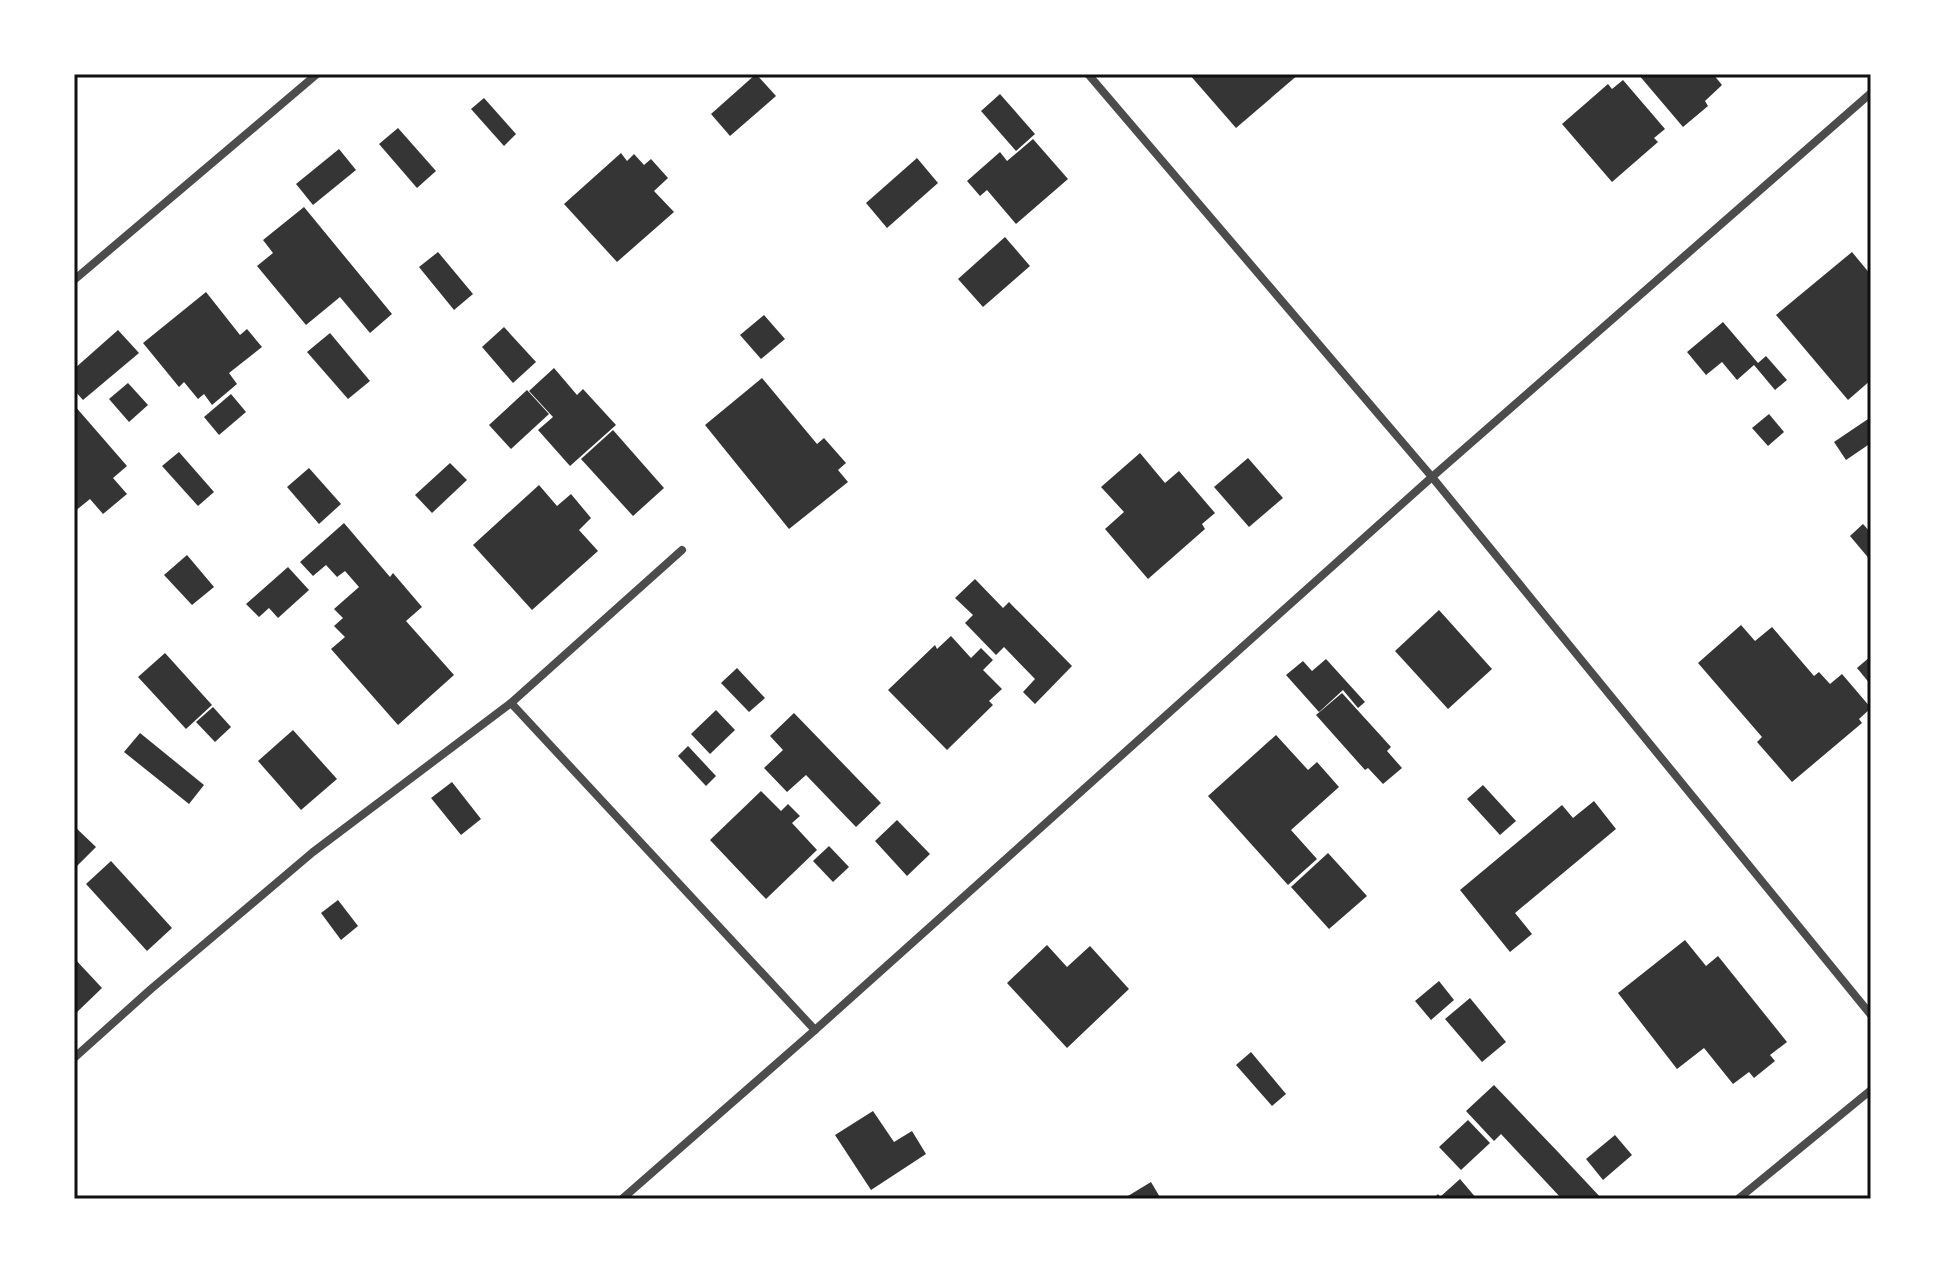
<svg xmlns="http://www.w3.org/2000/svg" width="1945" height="1273" font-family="Ubuntu,sans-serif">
	<rect width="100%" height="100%" fill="#fff"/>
	<!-- building -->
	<g fill="#353535">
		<polygon points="756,74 776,96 730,136 711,114"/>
		<polygon points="1189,74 1299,74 1236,128"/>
		<polygon points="1638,74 1713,74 1722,85 1705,101 1708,106 1683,127"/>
		<polygon points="1623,80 1665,129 1654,138 1658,142 1612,182 1562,124 1608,84 1612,89"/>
		<polygon points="1000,94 1035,134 1016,151 981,111"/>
		<polygon points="484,98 516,134 504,146 471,109"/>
		<polygon points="398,128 436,171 417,188 379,144"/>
		<polygon points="1033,139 1068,179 1016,224 987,190 980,196 967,181 1000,152 1007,161"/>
		<polygon points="339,149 356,170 313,205 296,184"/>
		<polygon points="621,153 627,161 634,154 644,165 651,159 668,178 654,191 674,212 617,262 564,204"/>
		<polygon points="917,158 938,183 887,228 866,203"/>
		<polygon points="304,207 392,314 370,333 340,297 306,325 257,266 273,253 263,240"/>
		<polygon points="1005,237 1030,266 983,307 958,279"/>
		<polygon points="438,252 473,294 454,310 419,267"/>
		<polygon points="1852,252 1871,275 1871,380 1848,400 1776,315"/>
		<polygon points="206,292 240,335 247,329 262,347 229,373 237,384 212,405 204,394 198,399 184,382 179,387 143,343"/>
		<polygon points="764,315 785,339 761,359 740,335"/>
		<polygon points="1723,322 1758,363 1766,356 1787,380 1775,390 1754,365 1737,380 1722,362 1706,375 1687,352"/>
		<polygon points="504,327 536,362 513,383 482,347"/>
		<polygon points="118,330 139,353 83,400 74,390 74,369"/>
		<polygon points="330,333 370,381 348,399 307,352"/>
		<polygon points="554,368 577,395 583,389 616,425 570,466 538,430 553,417 529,391"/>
		<polygon points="762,378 817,444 824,438 846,463 838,470 848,482 789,529 705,425"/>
		<polygon points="128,383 148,405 129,422 109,399"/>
		<polygon points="527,390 549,414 511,449 489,425"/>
		<polygon points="231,394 246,412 219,435 204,417"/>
		<polygon points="74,405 127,466 113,478 127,494 103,514 90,499 74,512"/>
		<polygon points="1769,414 1784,432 1768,446 1752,428"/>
		<polygon points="1871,417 1871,443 1846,460 1834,442"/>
		<polygon points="613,430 664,488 633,516 581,459"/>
		<polygon points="179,452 214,492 198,506 162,466"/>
		<polygon points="1140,453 1165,483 1179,471 1215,513 1202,524 1205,529 1148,579 1105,529 1124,512 1101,487"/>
		<polygon points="1248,458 1283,498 1249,527 1214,487"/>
		<polygon points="450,463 467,480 432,513 415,495"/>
		<polygon points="309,468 341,504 319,524 287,487"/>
		<polygon points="539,485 557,506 571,494 591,518 579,530 598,551 532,610 473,545"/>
		<polygon points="344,523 390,577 393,573 422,607 406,621 454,675 398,725 331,649 345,637 334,626 343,618 334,609 359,587 345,571 353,565 337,577 326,565 313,576 300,562"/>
		<polygon points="1863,524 1871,533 1871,561 1850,536"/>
		<polygon points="187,555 214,587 192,605 164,575"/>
		<polygon points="288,567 309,590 278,618 269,608 259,617 246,604"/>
		<polygon points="975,579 1003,608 1009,602 1072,666 1035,704 1023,692 1035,679 1004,647 996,655 965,623 973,615 955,598"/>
		<polygon points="1439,610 1492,669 1448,709 1395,651"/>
		<polygon points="1741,625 1755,641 1772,627 1814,676 1819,672 1830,684 1842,674 1871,708 1859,719 1862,723 1792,782 1757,742 1762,737 1698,663"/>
		<polygon points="951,636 971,658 981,648 993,660 983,670 1002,689 989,701 993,705 947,750 888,690 935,645 937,649"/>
		<polygon points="165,653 212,705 186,729 138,677"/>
		<polygon points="1871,656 1871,685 1857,668"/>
		<polygon points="1326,659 1365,702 1358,708 1343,690 1319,712 1286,675 1303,661 1312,671"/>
		<polygon points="737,668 765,698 749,712 721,683"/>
		<polygon points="1342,693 1391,747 1387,751 1402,768 1383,784 1368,768 1365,770 1316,715"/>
		<polygon points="213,707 231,727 215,742 196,722"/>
		<polygon points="716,710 735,730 710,754 691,734"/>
		<polygon points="794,713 881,803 856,827 806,775 787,792 764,768 783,750 770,736"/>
		<polygon points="293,730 337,779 301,810 258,761"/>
		<polygon points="140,733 204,785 189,804 124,752"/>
		<polygon points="1276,735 1308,770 1317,762 1339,787 1291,830 1317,859 1288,885 1208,796"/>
		<polygon points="688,746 716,776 706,786 678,756"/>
		<polygon points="452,782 481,819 461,835 431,798"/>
		<polygon points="1483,785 1516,821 1500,835 1467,799"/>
		<polygon points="761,791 781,811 788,804 800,816 792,823 817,850 766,899 710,840"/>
		<polygon points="1594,801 1616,829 1515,913 1532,934 1510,952 1460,890 1562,805 1573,818"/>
		<polygon points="897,820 930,854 907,876 875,841"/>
		<polygon points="74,826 96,847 74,869"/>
		<polygon points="829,846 849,867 833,882 813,861"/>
		<polygon points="1328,853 1367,896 1329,929 1291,887"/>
		<polygon points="111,861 172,928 147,951 86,884"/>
		<polygon points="338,900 358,926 341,940 321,913"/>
		<polygon points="1685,940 1706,966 1718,956 1787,1042 1770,1055 1775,1061 1754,1078 1749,1072 1733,1084 1704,1048 1677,1069 1618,993"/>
		<polygon points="1047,945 1067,967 1090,946 1129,989 1067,1048 1007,983"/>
		<polygon points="74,958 102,988 74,1015"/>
		<polygon points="1439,981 1454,1000 1431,1020 1415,1001"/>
		<polygon points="1470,998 1506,1042 1482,1062 1445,1019"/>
		<polygon points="1251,1052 1286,1094 1272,1106 1236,1065"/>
		<polygon points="1494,1085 1558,1152 1602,1199 1562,1199 1501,1134 1494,1141 1466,1111"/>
		<polygon points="873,1111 894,1142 912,1131 926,1154 871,1190 835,1135"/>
		<polygon points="1468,1120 1490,1143 1461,1170 1439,1147"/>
		<polygon points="1615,1135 1632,1155 1603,1180 1586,1159"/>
		<polygon points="1460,1179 1477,1199 1433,1199 1438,1194 1440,1197"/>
		<polygon points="1151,1182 1161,1199 1123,1199"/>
	</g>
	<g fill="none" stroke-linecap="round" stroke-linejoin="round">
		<!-- minor -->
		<g stroke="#4c4c4c" stroke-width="8">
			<polyline points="1088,74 1432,477 1871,1015"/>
			<polyline points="74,280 317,74"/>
			<polyline points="511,703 815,1030"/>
			<polyline points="74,1058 151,989 313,852 511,703 682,550"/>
			<polyline points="622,1199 815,1030 1432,477 1871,93"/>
			<polyline points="1738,1199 1871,1090"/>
		</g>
	</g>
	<!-- border -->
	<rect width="1945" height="1273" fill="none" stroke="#ffffff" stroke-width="152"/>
	<rect x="76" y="76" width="1793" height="1121" fill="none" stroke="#111" stroke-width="3"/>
</svg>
